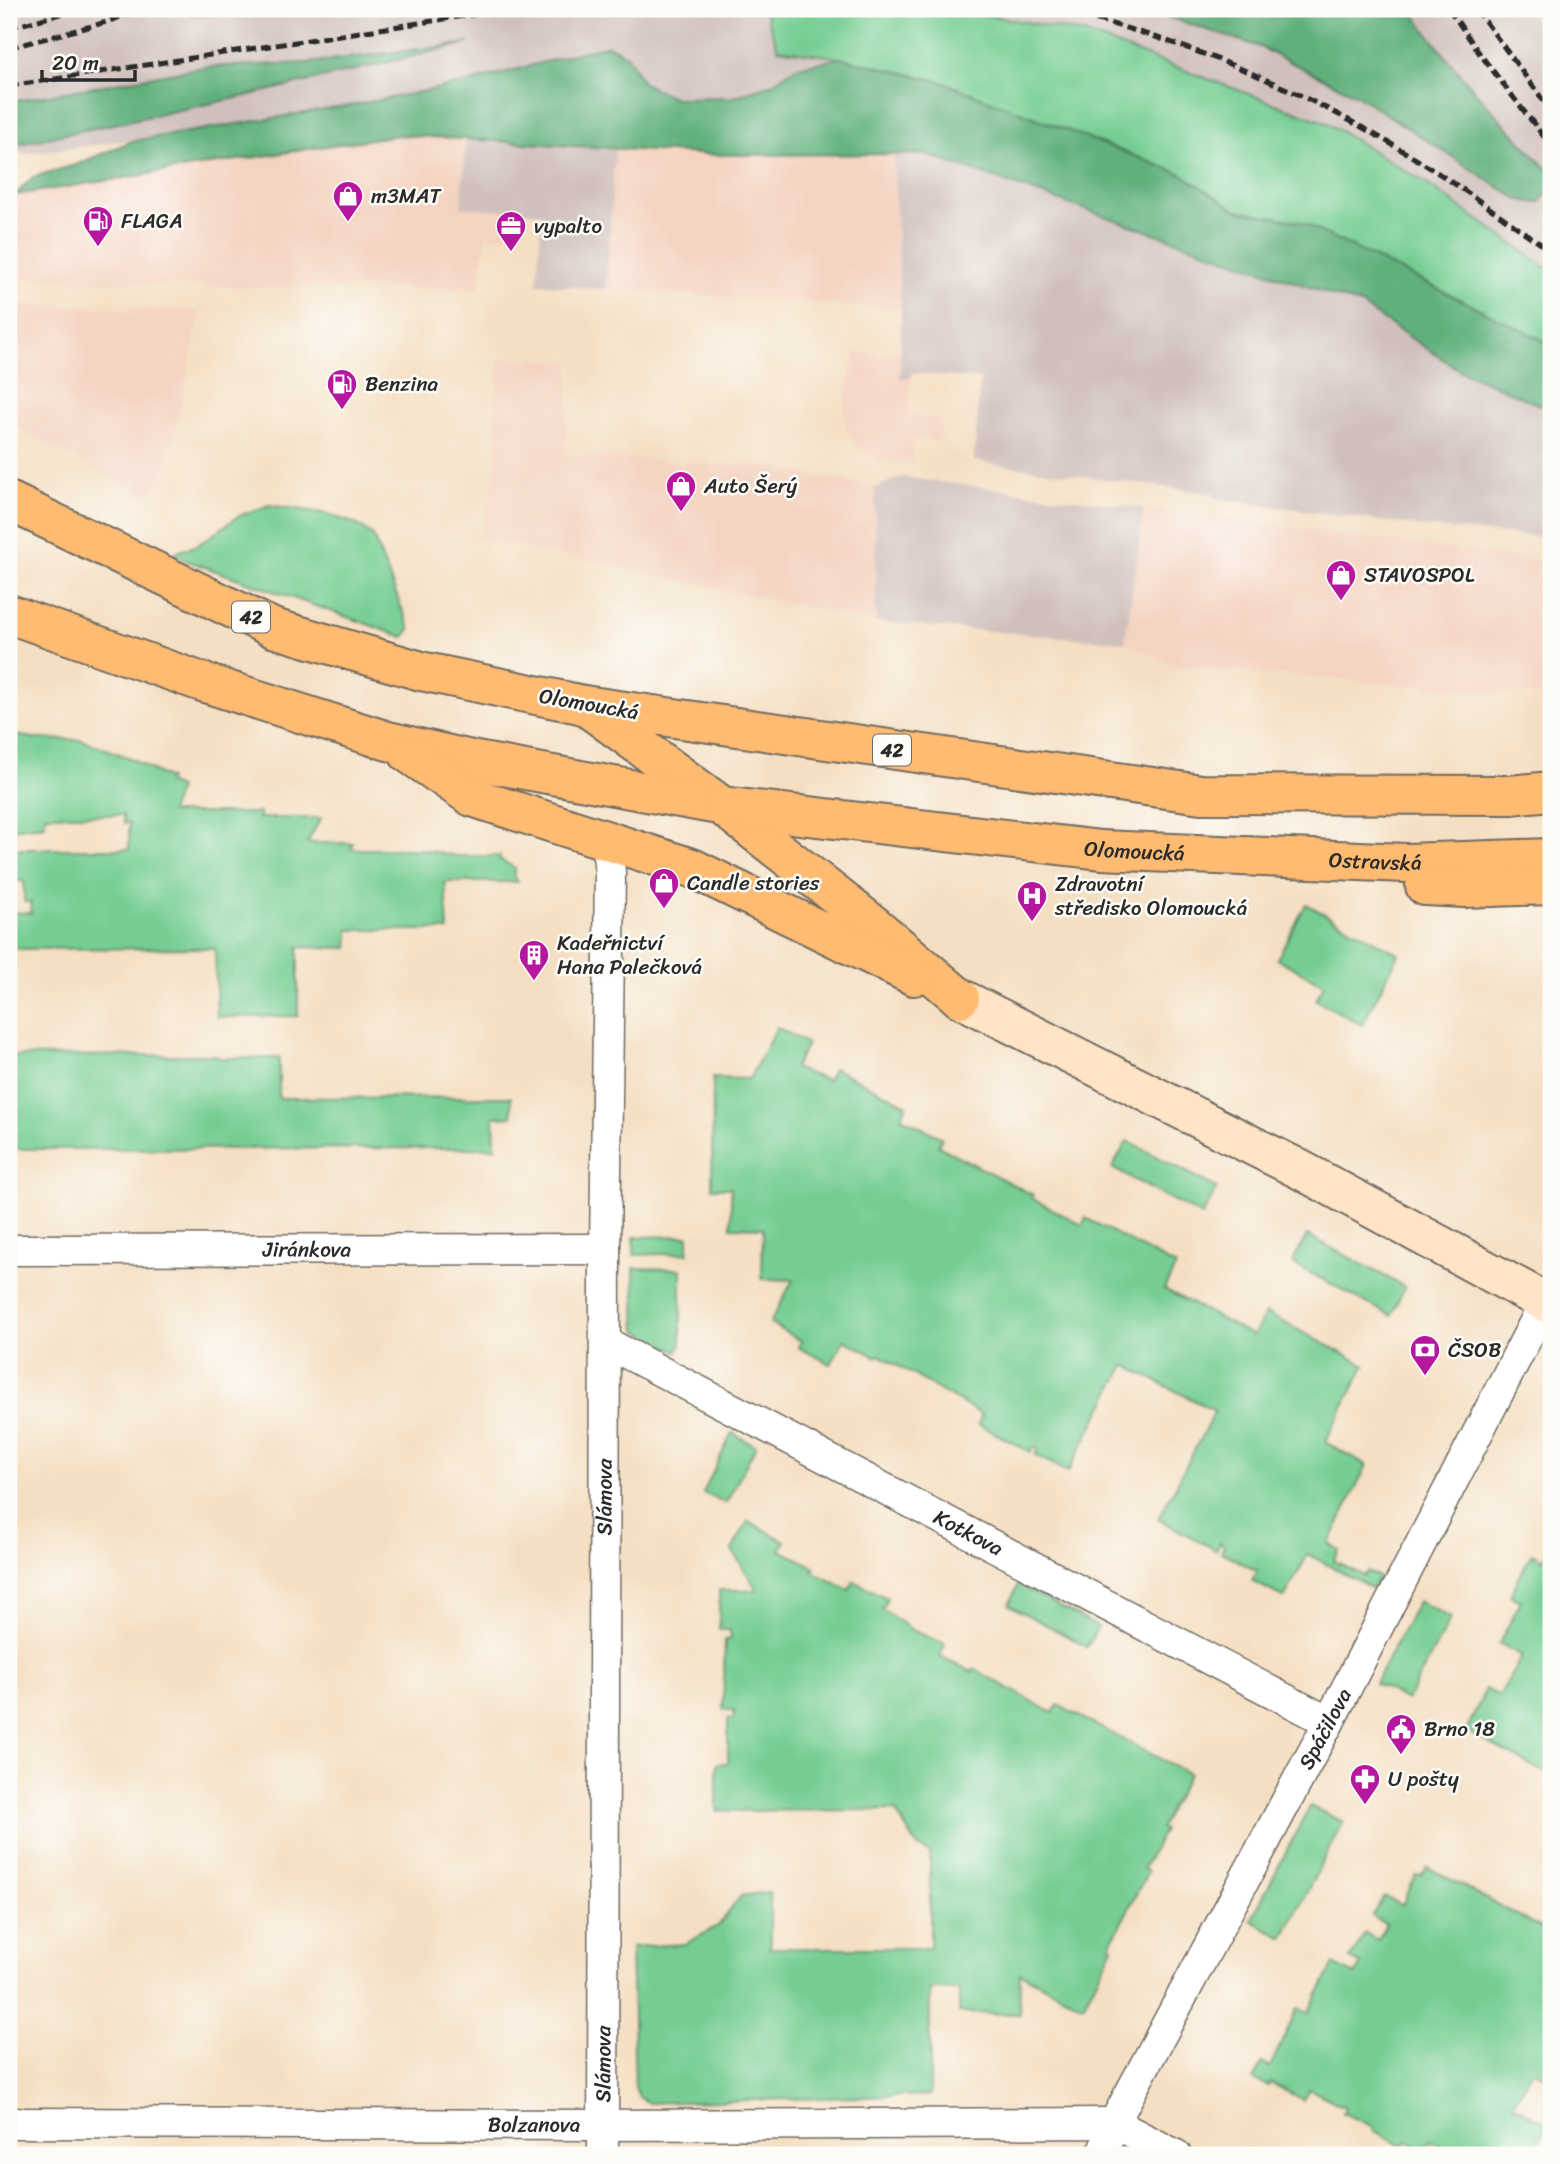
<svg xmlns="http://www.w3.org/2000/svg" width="1560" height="2164" font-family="Sriracha,sans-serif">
	<rect width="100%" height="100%" fill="#fdfcf7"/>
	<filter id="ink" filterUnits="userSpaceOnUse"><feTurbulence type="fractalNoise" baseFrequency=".0143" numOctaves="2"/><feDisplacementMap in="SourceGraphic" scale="14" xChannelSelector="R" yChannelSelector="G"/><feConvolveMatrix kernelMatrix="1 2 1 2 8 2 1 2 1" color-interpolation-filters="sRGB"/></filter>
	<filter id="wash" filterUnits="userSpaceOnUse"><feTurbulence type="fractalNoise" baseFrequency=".00686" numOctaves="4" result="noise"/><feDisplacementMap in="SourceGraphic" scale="28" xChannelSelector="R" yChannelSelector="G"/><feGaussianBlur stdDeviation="1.57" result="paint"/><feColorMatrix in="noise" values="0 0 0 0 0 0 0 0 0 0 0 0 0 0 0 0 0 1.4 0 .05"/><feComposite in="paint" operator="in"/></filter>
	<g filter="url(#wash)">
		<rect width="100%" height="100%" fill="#f4dfc3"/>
		<!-- built -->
		<g fill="#f4d3c1">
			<polygon points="398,135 466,139 461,207 508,211 506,236 486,236 479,289 181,286 9,278 9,219 15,195"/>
			<polygon points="615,150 718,155 893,154 901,309 606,289"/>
			<polygon points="9,304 200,311 176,431 165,467 148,497 9,424"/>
			<polygon points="855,352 901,355 901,377 911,378 908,415 942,418 940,441 913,439 912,463 879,460 857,445 849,435 843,412"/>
			<polygon points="498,358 570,361 565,454 778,468 875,488 876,622 479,538 495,482"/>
			<polygon points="1144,508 1551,562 1551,699 1530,695 1178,666 1125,642"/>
		</g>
		<!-- industrial -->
		<g fill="#d0c0bc">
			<polygon points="9,9 1551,9 1551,351 876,134 481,91 72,148 9,155"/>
			<polygon points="466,139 615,150 606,289 537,284 542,213 461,207"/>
			<polygon points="893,154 926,154 1361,305 1461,371 1551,410 1551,562 1540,561 1542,537 1425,527 1215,498 1215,494 974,461 980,379 912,373 911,378 900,378 901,309"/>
			<polygon points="901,477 1144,508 1125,642 876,622 875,488"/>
		</g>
		<!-- green -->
		<g fill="#74cd93" stroke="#507c5f" stroke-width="2">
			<polygon points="764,9 955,9 1084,33 1327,123 1424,182 1551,271 1551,344 1301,222 1236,210 1181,174 942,82 841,58 778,49"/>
			<polygon points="269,505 323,513 356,524 373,536 410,629 404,637 185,560 173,553 198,545 239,516"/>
			<polygon points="9,734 40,739 82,740 130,758 169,779 167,783 179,788 170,813 260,813 258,818 321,818 307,843 353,843 351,849 419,849 457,856 500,856 499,859 515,868 513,876 518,882 445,882 448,930 349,930 348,948 298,947 298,1016 217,1017 215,948 9,949 9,912 31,913 31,902 24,902 24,881 9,881 9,849 129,849 129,823 124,823 123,815 45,815 45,825 9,829"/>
			<polygon points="1306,904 1399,954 1362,1025 1316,1000 1324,984 1277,959"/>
			<polygon points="777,1027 807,1044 794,1068 827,1080 834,1068 907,1105 901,1117 942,1138 938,1146 1033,1195 1031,1198 1082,1225 1086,1218 1176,1266 1164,1289 1253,1336 1266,1313 1365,1365 1325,1442 1367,1465 1329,1544 1339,1550 1334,1561 1364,1576 1367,1571 1379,1577 1373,1589 1308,1554 1284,1598 1252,1581 1257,1571 1221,1552 1224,1546 1220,1543 1216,1550 1158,1519 1215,1411 1125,1365 1068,1472 1035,1455 1038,1449 1033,1447 1030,1452 978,1424 982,1415 879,1355 877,1357 844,1340 831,1364 799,1348 801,1341 770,1323 793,1280 762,1279 763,1228 731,1227 731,1188 712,1188 713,1078 749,1079"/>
			<polygon points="217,1055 218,1058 279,1058 279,1098 511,1097 512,1116 494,1117 495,1148 9,1149 9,1056"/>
			<polygon points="1127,1141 1217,1188 1202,1216 1112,1168"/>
			<polygon points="1307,1235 1405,1287 1391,1316 1292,1263"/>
			<polygon points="688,1236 688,1253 634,1255 634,1237"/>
			<polygon points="634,1268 681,1269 681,1344 677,1352 636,1330"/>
			<polygon points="732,1433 756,1446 726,1503 703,1493"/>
			<polygon points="748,1521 785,1541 780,1550 815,1567 813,1572 849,1590 854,1581 887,1598 882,1609 912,1630 945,1644 940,1656 972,1672 974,1669 1053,1713 1058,1705 1189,1774 1160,1828 1164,1830 1143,1869 1148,1871 1110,1945 1113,1947 1083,2006 1020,1973 1019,2014 959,2013 959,1990 930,1989 930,2095 649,2103 639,2097 635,2087 631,1947 685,1944 719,1925 741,1896 770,1892 770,1948 930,1948 930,1853 918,1847 895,1810 717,1811 717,1764 728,1763 728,1719 734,1718 734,1710 723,1710 725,1640 731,1639 730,1630 719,1630 719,1590 757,1590 732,1550"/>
			<polygon points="1551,1546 1551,1776 1466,1731 1486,1689 1499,1696 1522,1656 1499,1643 1521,1601 1510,1595 1532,1553 1543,1559"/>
			<polygon points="1018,1584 1098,1627 1087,1647 1009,1605"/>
			<polygon points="1418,1601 1451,1618 1407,1700 1375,1683"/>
			<polygon points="1310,1806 1343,1822 1283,1938 1251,1920"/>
			<polygon points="1427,1867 1549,1932 1551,1929 1551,2079 1532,2070 1513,2105 1548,2124 1532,2155 1443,2155 1446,2149 1430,2140 1424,2150 1407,2141 1403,2147 1373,2130 1374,2127 1343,2113 1345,2107 1309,2089 1303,2100 1271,2083 1268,2086 1253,2079 1262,2063 1270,2067 1298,2008 1308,2013 1334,1964 1355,1975 1361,1964 1350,1959 1365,1933 1378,1940 1386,1924 1372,1916 1384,1896 1402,1905 1416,1876 1422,1875"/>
		</g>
		<!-- forest -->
		<g fill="#5fb07d" stroke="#456e54" stroke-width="2">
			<polygon points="202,9 272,9 240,15 191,14"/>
			<path d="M1143,9h268c40,60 90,112 140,164v15l-12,15 -20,-3 -164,-106 -95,-47z"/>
			<polygon points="469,43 246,96 9,146 9,102 204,67 307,63"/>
			<polygon points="608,45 628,56 643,83 675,98 733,97 771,84 796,67 841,58 942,82 1181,174 1236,210 1301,222 1551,344 1551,410 1461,371 1361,305 925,154 718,155 398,135 15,195 33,177 78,164 132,141 354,105 462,84"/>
		</g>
	</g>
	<g filter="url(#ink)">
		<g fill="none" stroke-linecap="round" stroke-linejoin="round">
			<!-- minor casing -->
			<g stroke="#716a60" stroke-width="33">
				<g id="minor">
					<path id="s1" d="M9,1250l596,-1"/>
					<path id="s2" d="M607,1343l722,379"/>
					<path id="s3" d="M9,2123l594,2 511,-2 62,32"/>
					<path id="s4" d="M603,2155l2,-906 5,-377 -4,-31"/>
					<path id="s5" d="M1104,2155v-6l10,-26 215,-401 216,-420"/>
				</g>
			</g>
			<!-- secondary casing -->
			<g stroke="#716a60" stroke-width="42">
				<polyline id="secondary" points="960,998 1301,1170 1551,1305"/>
			</g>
			<!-- primary casing -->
			<g stroke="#716a60" stroke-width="42">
				<g id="primary">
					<polyline points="9,501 273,628 421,671 584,705 722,806 875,926 960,998"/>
					<polyline points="9,614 202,682 388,741 476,761 713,804"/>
					<polyline points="408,753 472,797 692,868 914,976"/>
				</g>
			</g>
			<!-- trunk casing -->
			<g stroke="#716a60" stroke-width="42">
				<g id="trunk">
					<polyline points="584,705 1201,794 1510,795 1551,791"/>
					<path id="s6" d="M722,806l379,44 305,13 145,-5"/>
					<polyline points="1425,886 1464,888 1551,885"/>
				</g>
			</g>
			<!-- minor -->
			<use href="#minor" stroke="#fff" stroke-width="30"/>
			<!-- secondary -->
			<use href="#secondary" stroke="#ffe4c6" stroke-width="38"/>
			<!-- primary -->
			<use href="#primary" stroke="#febb71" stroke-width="38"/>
			<!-- trunk -->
			<use href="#trunk" stroke="#febb71" stroke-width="38"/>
			<!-- rail -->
			<g stroke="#2b2b2b" stroke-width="5" stroke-dasharray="10 5" stroke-linecap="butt">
				<path d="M1052,9c132,29 258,83 372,155 43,27 85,58 127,87"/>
				<polyline points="1449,9 1480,54 1551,146"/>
				<polyline points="1476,9 1551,111"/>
				<polyline points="9,28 79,9"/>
				<polyline points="9,48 103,23 145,9"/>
				<polyline points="9,86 510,9"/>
			</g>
		</g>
	</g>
	<!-- icons -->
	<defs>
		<g id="shop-pin" transform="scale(1.575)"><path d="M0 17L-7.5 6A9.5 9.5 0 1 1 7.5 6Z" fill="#b5179e" stroke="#fdfcf7"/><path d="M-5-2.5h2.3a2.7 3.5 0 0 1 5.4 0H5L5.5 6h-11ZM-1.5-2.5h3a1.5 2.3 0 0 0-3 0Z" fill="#fff"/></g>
		<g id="fuel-pin" transform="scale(1.575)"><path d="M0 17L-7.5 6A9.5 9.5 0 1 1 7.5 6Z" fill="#b5179e" stroke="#fdfcf7"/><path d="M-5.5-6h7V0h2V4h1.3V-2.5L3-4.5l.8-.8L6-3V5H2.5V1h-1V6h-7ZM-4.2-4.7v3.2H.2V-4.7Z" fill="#fff"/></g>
		<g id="office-pin" transform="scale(1.575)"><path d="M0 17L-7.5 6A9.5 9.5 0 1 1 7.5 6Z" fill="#b5179e" stroke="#fdfcf7"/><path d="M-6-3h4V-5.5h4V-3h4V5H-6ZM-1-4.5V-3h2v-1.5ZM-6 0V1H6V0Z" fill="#fff"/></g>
		<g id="hospital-pin" transform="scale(1.575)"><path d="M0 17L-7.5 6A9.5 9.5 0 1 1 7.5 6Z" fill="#b5179e" stroke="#fdfcf7"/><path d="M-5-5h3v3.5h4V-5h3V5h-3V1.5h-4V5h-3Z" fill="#fff"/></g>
		<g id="building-pin" transform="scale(1.575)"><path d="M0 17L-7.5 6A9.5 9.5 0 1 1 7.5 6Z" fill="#b5179e" stroke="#fdfcf7"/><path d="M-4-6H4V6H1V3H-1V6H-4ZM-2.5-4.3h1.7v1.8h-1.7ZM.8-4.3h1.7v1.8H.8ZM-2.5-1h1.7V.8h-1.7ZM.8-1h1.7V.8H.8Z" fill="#fff"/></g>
		<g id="bank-pin" transform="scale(1.575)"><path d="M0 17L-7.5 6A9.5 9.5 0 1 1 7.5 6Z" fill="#b5179e" stroke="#fdfcf7"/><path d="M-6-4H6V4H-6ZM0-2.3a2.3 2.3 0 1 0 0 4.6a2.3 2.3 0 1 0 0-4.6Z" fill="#fff"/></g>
		<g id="civic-pin" transform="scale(1.575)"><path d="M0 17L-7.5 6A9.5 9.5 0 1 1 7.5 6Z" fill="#b5179e" stroke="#fdfcf7"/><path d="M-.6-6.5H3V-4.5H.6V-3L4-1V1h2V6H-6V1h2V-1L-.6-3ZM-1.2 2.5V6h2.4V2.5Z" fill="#fff"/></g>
		<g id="pharmacy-pin" transform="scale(1.575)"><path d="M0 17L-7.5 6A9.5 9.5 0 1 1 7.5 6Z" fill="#b5179e" stroke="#fdfcf7"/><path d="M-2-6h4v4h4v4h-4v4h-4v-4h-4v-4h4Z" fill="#fff"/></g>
	</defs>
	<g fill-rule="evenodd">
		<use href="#shop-pin" x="348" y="196"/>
		<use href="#fuel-pin" x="98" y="221"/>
		<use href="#office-pin" x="511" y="226"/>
		<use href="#fuel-pin" x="342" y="384"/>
		<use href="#shop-pin" x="681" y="486"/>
		<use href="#shop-pin" x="1341" y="575"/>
		<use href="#shop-pin" x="664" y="883"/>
		<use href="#hospital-pin" x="1032" y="896"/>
		<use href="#building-pin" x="534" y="955"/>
		<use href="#bank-pin" x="1425" y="1350"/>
		<use href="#civic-pin" x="1401" y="1729"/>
		<use href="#pharmacy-pin" x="1365" y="1779"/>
	</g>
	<g text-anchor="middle" stroke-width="5" stroke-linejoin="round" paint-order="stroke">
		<!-- shield labels -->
		<g fill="#fdfcf7" stroke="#6a6a68" stroke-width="2">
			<rect x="232" y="601.5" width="38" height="31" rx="5"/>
			<rect x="873" y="734.5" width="38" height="31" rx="5"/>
		</g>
		<g font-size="19" font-weight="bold" fill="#2b2b2b">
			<text x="251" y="624">42</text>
			<text x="892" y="757">42</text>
		</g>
		<!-- poi labels -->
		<g font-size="21" fill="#2b2b2b" stroke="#fdfcf7" text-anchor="start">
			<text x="371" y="203">m3MAT</text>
			<text x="121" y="228">FLAGA</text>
			<text x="534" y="233">vypalto</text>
			<text x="365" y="391">Benzina</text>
			<text x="704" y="493">Auto Šerý</text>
			<text x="1364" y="582">STAVOSPOL</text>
			<text x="687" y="890">Candle stories</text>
			<text x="1055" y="891">Zdravotní<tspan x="1055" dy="24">středisko Olomoucká</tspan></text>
			<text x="557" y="950">Kadeřnictví<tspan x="557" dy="24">Hana Palečková</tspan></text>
			<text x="1448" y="1357">ČSOB</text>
			<text x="1424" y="1736">Brno 18</text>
			<text x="1388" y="1786">U pošty</text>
		</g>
		<!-- street labels -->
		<g font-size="21" fill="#2b2b2b" stroke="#fdfcf7">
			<text transform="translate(589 704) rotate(10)" y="7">Olomoucká</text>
			<text dy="7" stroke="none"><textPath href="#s6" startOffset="415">Olomoucká</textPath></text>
			<text dy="7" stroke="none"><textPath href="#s6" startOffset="656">Ostravská</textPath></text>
			<text dy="7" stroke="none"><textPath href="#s1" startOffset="298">Jiránkova</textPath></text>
			<text dy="7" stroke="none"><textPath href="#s4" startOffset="658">Slámova</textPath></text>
			<text dy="7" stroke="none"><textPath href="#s2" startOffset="408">Kotkova</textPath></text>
			<text dy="7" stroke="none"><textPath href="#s5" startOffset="481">Spáčilova</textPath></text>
			<text dy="7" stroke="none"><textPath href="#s4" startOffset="91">Slámova</textPath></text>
			<text dy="7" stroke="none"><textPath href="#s3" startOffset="525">Bolzanova</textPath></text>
		</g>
	</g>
	<!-- margin -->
	<rect width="1560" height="2164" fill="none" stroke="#fdfcf7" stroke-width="35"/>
	<!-- scale -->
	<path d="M42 70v10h93v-10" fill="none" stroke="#2b2b2b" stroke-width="3.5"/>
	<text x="52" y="70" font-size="21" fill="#2b2b2b" stroke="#fdfcf7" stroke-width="5" paint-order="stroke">20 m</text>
</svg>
